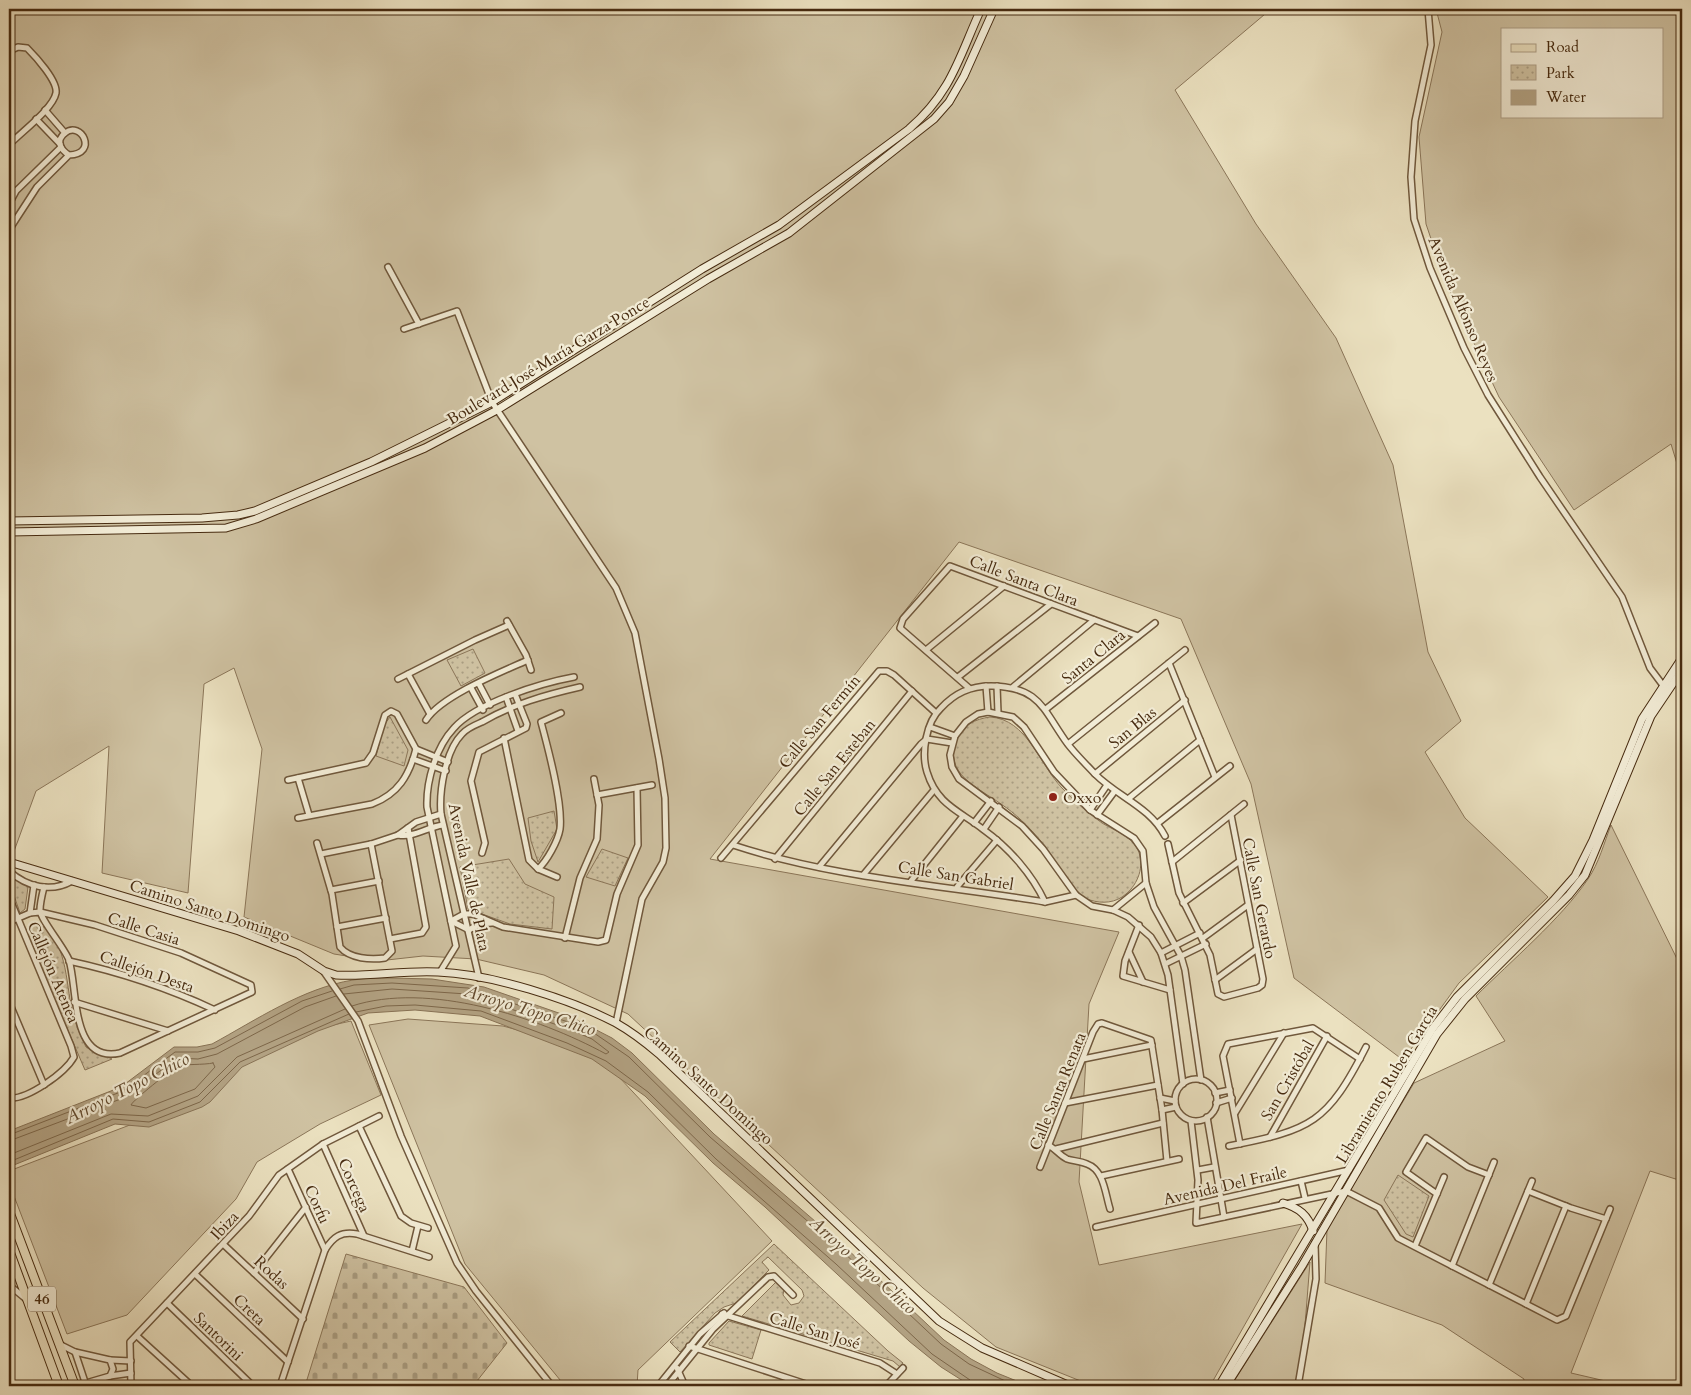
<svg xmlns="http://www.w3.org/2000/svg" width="1691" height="1395" font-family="Cardo,serif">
	<defs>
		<pattern id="cemetery-stones" width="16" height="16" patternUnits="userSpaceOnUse" patternTransform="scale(1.25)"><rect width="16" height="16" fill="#cfc2a2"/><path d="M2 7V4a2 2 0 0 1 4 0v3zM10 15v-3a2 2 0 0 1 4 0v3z" fill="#aa9e83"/></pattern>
		<pattern id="park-dots" width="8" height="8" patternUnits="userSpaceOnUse" patternTransform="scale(1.25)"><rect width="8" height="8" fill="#cfc2a2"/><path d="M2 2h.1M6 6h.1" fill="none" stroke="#aa9e83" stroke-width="1.8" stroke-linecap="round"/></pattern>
	</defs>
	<rect width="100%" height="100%" fill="#ebe1c0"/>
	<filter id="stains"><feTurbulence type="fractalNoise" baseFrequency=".004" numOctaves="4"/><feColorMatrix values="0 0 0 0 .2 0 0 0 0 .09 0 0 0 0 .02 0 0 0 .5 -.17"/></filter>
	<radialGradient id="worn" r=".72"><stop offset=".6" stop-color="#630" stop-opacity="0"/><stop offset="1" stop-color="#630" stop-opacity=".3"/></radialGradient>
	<!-- green -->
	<g fill="#cfc2a2" stroke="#8b7659" fill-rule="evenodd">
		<polygon points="9,9 1271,9 1175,90 1256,224 1336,338 1393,465 1428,652 1461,721 1425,752 1465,818 1548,897 1459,983 1403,1060 1294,978 1251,784 1181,619 959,542 710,859 1119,932 1089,1004 1079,1182 1099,1265 1302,1224 1210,1386 1093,1386 996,1347 923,1288 628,1014 544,975 476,959 423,956 378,961 334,954 244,917 262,749 234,668 204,684 188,893 102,873 109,746 36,791 13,854 9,853"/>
		<path d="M1436,9h246v471l-11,-36 -97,66 -75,-113 -53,-114 -20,-59 -7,-87 23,-105zM1502,29h160v87h-160z"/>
		<path d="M1611,825l71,144v212l-32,-10 -79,202 56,13h-104l1,-7 -82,-54 -117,-42 2,-54 87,-146 91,-42 -29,-45c35,-35 85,-77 112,-117 11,-16 16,-36 23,-54z"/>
		<polygon points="408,1019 503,1026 565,1043 605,1062 772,1241 638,1370 637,1386 565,1386 465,1264 369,1025"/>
		<polygon points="351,1021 381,1095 320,1124 257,1162 236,1199 127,1315 67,1334 9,1183 9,1171 164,1112 173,1093 306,1031"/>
		<polygon points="1310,1262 1304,1338 1295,1386 1231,1386"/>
	</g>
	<!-- cemetery -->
	<polygon fill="url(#cemetery-stones)" stroke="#8b7659" points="346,1254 464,1287 507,1343 473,1386 305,1386"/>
	<!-- park -->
	<g fill="url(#park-dots)" stroke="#8b7659">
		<polygon points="473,649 485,673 461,686 447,660"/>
		<polygon points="390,717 408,750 404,766 376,756 384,725"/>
		<path d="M990,717c37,2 49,47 72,71 12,13 26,25 40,35 13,8 28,12 36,27 7,16 0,34 -12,44 -10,9 -24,10 -36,6 -20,-6 -35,-44 -50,-60 -12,-14 -24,-26 -39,-36 -22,-16 -59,-30 -44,-65 6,-14 18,-20 33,-22z"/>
		<polygon points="554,811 557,829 538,862 531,841 528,818"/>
		<polygon points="602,849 628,858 615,886 586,877"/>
		<polygon points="509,859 525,884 554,897 552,929 510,924 468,909 460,867"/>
		<polygon points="9,874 28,887 25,909 20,913 9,881"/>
		<path d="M36,923c31,11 30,62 36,87 3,13 8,25 14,37l26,12 -27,11 -59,-137z"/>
		<polygon points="1398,1175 1429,1196 1413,1237 1406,1234 1384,1200"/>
		<polygon points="774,1244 888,1351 903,1363 900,1367 893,1361 742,1316 777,1281 784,1289 783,1295 791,1305 799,1303 804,1296 802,1290 768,1257 762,1262 769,1270 736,1303 724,1307 715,1313 680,1352 670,1342"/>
		<polygon points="729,1321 761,1330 752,1359 709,1345 709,1343"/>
	</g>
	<!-- water -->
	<path fill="#b3a384" stroke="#887356" d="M391,978l41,1 52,8 89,31 39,20 20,15 82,81 131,113 99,93 27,19 26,14 32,13h-58l-30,-19 -32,-26 -144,-134 -52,-44 -68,-67 -53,-37 -112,-43 -65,-6 -47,3 -50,18 -76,36 -32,35 -8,5 -53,20 -34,-3 -106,43v-36l112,-44 53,-40h23l15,-3c44,-24 91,-56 141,-64 12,-2 26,-2 38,-2z"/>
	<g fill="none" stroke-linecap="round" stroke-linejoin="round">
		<!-- shore -->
		<g stroke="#7d674a" stroke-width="1">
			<polyline points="340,989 354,985 392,983 468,988 571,1023 594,1033 629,1057 710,1137 841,1250 941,1344 969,1364 1016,1386"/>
			<path d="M344,994l48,-5 75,5 102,35 23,10 17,13 -3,2c-68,-37 -178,-73 -254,-48"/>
			<polyline points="356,1012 386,1006 415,1005 481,1011 567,1043 606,1061 648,1092 716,1159 836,1264 932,1354 970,1380 972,1386"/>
			<path d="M213,1063l2,4 -20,22 -49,19 -15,-3c2,-5 40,-35 47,-39 4,-2 27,-1 35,-3z"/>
			<polyline points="9,1135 123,1091 175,1052 198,1052 215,1048 302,1001 332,991"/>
			<polyline points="9,1141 126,1097 177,1058 198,1059 217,1054 305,1007 336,996"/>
			<polyline points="9,1155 111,1114 148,1116 198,1096 237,1057 345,1009"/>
			<polyline points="9,1162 113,1119 149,1122 200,1102 240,1062 349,1014"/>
		</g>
		<!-- street casing -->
		<g stroke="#70583c" stroke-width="8">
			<g id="street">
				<polyline points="1428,9 1431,45 1415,121 1411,177 1414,219 1430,268 1464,348 1488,395 1540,477 1622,597 1650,668 1665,688"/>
				<path d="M9,51l9,-4 9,1c8,8 31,33 29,45 -3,16 -36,40 -47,52"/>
				<polyline points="45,110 65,133"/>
				<polyline points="36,119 60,144"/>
				<polyline points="9,204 16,191 61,147"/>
				<path d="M9,230l28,-43 32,-32c30,-1 12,-35 -4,-22 -10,8 -4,17 4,22"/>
				<polyline points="388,267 419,324"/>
				<polyline points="404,329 457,311 492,402 616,588 635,633 659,759 665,798 666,848 663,862 642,899 616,1023"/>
				<polyline points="507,621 526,655 531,670"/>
				<polyline points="926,650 1004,586"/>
				<polyline points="1169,663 1215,777"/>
				<polyline points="408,674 430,714"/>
				<polyline points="958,677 1051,604"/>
				<polyline points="398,679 475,640 509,625"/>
				<polyline points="479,684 490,705"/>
				<polyline points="986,686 988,712"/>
				<polyline points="997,686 998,713"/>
				<polyline points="1013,687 1094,620"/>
				<polyline points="471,688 483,710"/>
				<polyline points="969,688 900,628 903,619 950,566 1138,636"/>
				<polyline points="506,697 518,731"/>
				<polyline points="1046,709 1155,623"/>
				<path d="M426,720c15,-24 75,-48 102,-60"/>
				<polyline points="930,727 955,736"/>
				<polyline points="504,738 529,860 538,869 557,877"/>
				<polyline points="1068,744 1185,650"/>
				<polyline points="413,759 446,771"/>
				<polyline points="1095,774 1185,700"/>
				<polyline points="298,778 309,815"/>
				<polyline points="288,780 366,763 373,753 385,715 391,711 397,714 416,749 448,762"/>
				<polyline points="597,795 652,785"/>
				<polyline points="1128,799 1200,740"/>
				<polyline points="1090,810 1107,785"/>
				<polyline points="1097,815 1114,792"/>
				<path d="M298,818l74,-14c26,-10 37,-28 44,-55"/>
				<polyline points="974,823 991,801"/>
				<polyline points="1158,823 1230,766"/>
				<polyline points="984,829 999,807"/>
				<path d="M398,835c16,3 29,-8 45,-10"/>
				<path d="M317,843l15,51 8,53c10,12 31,13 45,11l7,-7 -21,-107"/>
				<polyline points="1168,844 1179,893 1210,955 1218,994 1224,997 1258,988 1262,985 1263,979 1231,815"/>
				<path d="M733,845c100,33 208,40 312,57l31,-7"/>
				<polyline points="482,853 485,843 471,781 479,752 526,728 527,724 515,694"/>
				<polyline points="321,854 371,844 398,835 416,822 441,814"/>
				<polyline points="721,858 879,671 887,671 894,675 936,713"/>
				<polyline points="775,859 912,691"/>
				<polyline points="1172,862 1244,804"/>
				<polyline points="819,867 921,744 927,739 952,743"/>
				<path d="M538,869c9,-8 20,-28 22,-40 3,-26 -12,-81 -19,-107l20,-9"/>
				<path d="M9,871c18,16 42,22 63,10"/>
				<polyline points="864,874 934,790"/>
				<polyline points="911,881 963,816"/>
				<polyline points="957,887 997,840"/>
				<polyline points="331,890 379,881"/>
				<path d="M9,897l62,149 3,11c-9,16 -47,43 -65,41"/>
				<path d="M1045,902c-13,-28 -36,-54 -61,-72 -24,-19 -47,-25 -57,-58 -6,-19 -1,-50 14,-64 14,-15 29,-22 50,-22 49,1 51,22 76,57 8,11 19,21 28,31 23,23 55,33 70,62"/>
				<polyline points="1183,903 1241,860"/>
				<polyline points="1113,910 1146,883"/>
				<polyline points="30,913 34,885"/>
				<polyline points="451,921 464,914 473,914 503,927 598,942 606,940 617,894 638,845 637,788"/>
				<polyline points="451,921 469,930 479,924 492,923"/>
				<path d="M9,922l21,-9 10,-1 55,13 86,28 70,32 1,7 -132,61c-50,11 -42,-65 -51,-93 -5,-13 -29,-41 -29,-50 0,-7 2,-15 4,-23"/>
				<polyline points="1139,925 1125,961 1123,976 1170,990"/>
				<polyline points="337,927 386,918"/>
				<polyline points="565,938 580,878 597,839 599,805 594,779"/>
				<polyline points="1203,938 1248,905"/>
				<polyline points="390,939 422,933 426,927 408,828"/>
				<polyline points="1129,952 1143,982"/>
				<polyline points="1161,953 1200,933"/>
				<path d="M69,961c51,11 99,27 146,49"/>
				<polyline points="1165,964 1206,944"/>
				<polyline points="324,972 358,1021 401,1136 457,1263 476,1291 552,1386"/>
				<path d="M440,972l16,-26 -29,-139c-1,-26 9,-60 27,-79 22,-25 87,-45 120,-51"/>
				<path d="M479,978l-38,-164c-2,-22 4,-63 21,-80 5,-6 13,-9 20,-12 31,-18 63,-27 98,-35"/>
				<polyline points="1215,980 1257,949"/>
				<polyline points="9,1002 44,1085"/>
				<polyline points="74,1002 168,1031"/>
				<polyline points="1083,1059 1152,1045"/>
				<circle cx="1196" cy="1100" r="21"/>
				<polyline points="1183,1084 1168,975 1161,953 1151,937 1128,917 1113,910 1092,906 1076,895 1043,849 1022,826 959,779 952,767 950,755 955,736 966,722 978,714 988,712 1013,717 1024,727 1054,772 1090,810 1134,838 1143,851 1146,883 1154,907 1181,956 1185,970 1201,1080"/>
				<polyline points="1215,1093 1230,1090"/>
				<polyline points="1160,1098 1175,1101"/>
				<polyline points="1065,1103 1158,1085"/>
				<polyline points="1216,1103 1232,1098"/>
				<polyline points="1162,1110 1176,1107"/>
				<polyline points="1235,1113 1284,1033"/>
				<polyline points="1207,1117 1224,1217"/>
				<polyline points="1191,1121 1198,1180 1196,1223 1346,1191 1379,1208 1398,1238 1557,1320 1566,1316 1610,1209"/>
				<polyline points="359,1126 401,1216 411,1223 428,1228"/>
				<polyline points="1270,1137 1327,1036"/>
				<polyline points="323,1144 364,1236"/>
				<polyline points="1240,1144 1223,1056 1228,1044 1313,1028 1360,1059"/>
				<path d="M1048,1145c8,4 11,10 19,14 6,2 13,2 20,5 17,6 18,29 23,45"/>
				<path d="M1229,1146c83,-16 98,-23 137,-99"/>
				<polyline points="1056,1149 1163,1123"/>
				<polyline points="1040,1167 1093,1032 1098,1024 1102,1023 1151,1040 1162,1110 1167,1161"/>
				<polyline points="288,1169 325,1250"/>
				<polyline points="1198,1170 1214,1167"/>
				<polyline points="1101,1176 1179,1159"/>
				<polyline points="1301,1181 1305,1198"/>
				<polyline points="1528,1191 1571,1208 1606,1219"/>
				<polyline points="1437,1194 1406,1172 1426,1138 1468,1167 1489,1175"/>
				<polyline points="1096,1227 1349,1170"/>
				<polyline points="223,1244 303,1319"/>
				<polyline points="1415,1246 1444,1177"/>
				<polyline points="412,1251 418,1226"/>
				<polyline points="1452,1266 1494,1162"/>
				<polyline points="254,1273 306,1207"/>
				<polyline points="195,1274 288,1362"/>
				<polyline points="9,1285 26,1299"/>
				<polyline points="1489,1285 1532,1181"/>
				<polyline points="167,1303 253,1386"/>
				<polyline points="1526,1304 1566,1206"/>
				<polyline points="722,1314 880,1363 897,1374"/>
				<polyline points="137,1336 192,1386"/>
				<polyline points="59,1344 75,1352 110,1360 113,1369 110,1376 86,1383"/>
				<polyline points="689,1346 812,1386"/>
				<polyline points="75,1352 86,1385"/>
				<polyline points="110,1360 131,1361"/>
				<polyline points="677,1368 685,1386"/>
				<polyline points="110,1376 131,1373"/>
				<polyline points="666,1383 680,1386"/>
				<polyline points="131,1386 130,1342 249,1216 279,1175 323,1144 379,1116"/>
				<path d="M280,1386l45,-136c8,-13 16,-19 32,-16l72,23"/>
				<polyline points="658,1386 700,1334 724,1313"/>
				<polyline points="667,1386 713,1329 768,1277 774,1276 793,1295"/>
				<polyline points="886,1386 903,1368"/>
				<polyline points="1298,1386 1316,1279 1315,1243"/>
			</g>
		</g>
		<!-- secondary casing -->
		<g stroke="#472b10" stroke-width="9">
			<g id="secondary">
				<path d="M9,521l193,-3 36,-3 17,-4 116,-49 121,-60 210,-133 77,-44 130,-96c43,-37 50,-72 72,-120"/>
				<polyline points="9,532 226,528 256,519 425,448 497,410 708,279 789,233 934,119 949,102 964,76 994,9"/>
				<path d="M9,862l230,69 59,23 26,17 12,4c34,2 68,-5 102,-3 53,2 132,27 178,51 16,9 30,20 43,31l280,267 43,27 88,38"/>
				<path d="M1283,1203c16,5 25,12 30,28"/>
				<polyline points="1219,1386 1433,1028 1457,997 1553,901 1575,876 1593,840 1642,719 1682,658"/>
				<polyline points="1226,1386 1302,1266 1437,1034 1465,999 1569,895 1585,875 1651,716 1682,670"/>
			</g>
		</g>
		<!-- primary casing -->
		<g stroke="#472b10" stroke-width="10">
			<g id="primary">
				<polyline points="9,1211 75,1386"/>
				<polyline points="9,1250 59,1386"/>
			</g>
		</g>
		<!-- street -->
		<use href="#street" stroke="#f2ecd6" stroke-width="5"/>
		<!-- secondary -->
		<use href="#secondary" stroke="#f2ecd6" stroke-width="7"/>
		<!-- primary -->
		<use href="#primary" stroke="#ebe1c0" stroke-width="8"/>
	</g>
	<!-- markers -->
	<circle fill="#8f2418" stroke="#f2ecd6" stroke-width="2" cx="1053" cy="797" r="5"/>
	<g text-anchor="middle" stroke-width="4.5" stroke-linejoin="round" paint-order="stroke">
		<!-- shield labels -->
		<rect fill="#f2ecd6" stroke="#7a654b" stroke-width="1" x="28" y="1286.5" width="28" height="25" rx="4"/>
		<g font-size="15" font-weight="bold" fill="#472b10">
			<text x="42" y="1304">46</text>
		</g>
		<!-- street labels -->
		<g font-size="16" fill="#472b10" stroke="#f2ecd6">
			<text transform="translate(1464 309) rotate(67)" y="6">Avenida Alfonso Reyes</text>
			<text transform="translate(548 360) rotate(-31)" y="6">Boulevard José María Garza Ponce</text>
			<text transform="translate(1024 580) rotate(21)" y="6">Calle Santa Clara</text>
			<text transform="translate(1093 656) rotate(-39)" y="6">Santa Clara</text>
			<text transform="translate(819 721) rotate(-50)" y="6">Calle San Fermín</text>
			<text transform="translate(1132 727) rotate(-39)" y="6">San Blas</text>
			<text transform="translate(834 767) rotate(-51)" y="6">Calle San Esteban</text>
			<text transform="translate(956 875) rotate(9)" y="6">Calle San Gabriel</text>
			<text transform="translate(470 877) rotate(78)" y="6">Avenida Valle de Plata</text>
			<text transform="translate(1260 898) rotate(79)" y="6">Calle San Gerardo</text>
			<text transform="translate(210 910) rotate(18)" y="6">Camino Santo Domingo</text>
			<text transform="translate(144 928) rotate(18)" y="6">Calle Casia</text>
			<text transform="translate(147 971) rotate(19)" y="6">Callejón Desta</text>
			<text transform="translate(54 972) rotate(67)" y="6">Callejón Atenea</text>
			<text transform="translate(1287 1080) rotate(-60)" y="6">San Cristóbal</text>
			<text transform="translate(1386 1084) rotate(-59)" y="6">Libramiento Ruben Garcia</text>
			<text transform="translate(709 1085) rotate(42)" y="6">Camino Santo Domingo</text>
			<text transform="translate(1057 1091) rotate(-68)" y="6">Calle Santa Renata</text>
			<text transform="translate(355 1185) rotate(66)" y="6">Corcega</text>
			<text transform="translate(1225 1185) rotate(-13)" y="6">Avenida Del Fraile</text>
			<text transform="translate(318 1204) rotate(66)" y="6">Corfu</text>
			<text transform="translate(224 1225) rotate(-47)" y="6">Ibiza</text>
			<text transform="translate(272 1272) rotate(43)" y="6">Rodas</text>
			<text transform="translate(250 1309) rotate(43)" y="6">Creta</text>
			<text transform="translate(815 1330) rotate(17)" y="6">Calle San José</text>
			<text transform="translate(219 1336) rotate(44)" y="6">Santorini</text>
		</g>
		<!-- poi labels -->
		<g font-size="16" fill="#472b10" stroke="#f2ecd6" text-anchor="start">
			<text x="1063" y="803">Oxxo</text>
		</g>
		<!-- water labels -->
		<g font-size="18" font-style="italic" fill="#62492d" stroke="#f2ecd6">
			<text transform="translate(530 1010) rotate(17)" y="6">Arroyo Topo Chico</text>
			<text transform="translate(127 1088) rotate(-27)" y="6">Arroyo Topo Chico</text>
			<text transform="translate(863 1265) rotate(42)" y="6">Arroyo Topo Chico</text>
		</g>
	</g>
	<!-- margin -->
	<rect width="1691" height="1395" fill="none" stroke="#ebe1c0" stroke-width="30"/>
	<rect x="10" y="10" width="1671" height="1375" fill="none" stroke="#472b10" stroke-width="2.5"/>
	<rect x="15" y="15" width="1661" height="1365" fill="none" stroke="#472b10"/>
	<!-- legend -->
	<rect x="1501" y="28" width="162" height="90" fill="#f2ecd6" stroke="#ae9f87"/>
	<rect x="1511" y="44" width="25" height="8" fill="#ebe1c0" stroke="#ae9f87"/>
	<text x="1546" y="52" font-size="15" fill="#472b10">Road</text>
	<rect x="1511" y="65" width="25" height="15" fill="url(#park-dots)" stroke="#ae9f87"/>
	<text x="1546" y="78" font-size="15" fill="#472b10">Park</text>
	<rect x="1511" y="90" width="25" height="15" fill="#b3a384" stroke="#ae9f87"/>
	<text x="1546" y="102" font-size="15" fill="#472b10">Water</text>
	<rect width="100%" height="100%" filter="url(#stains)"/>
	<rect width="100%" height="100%" fill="url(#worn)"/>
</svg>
